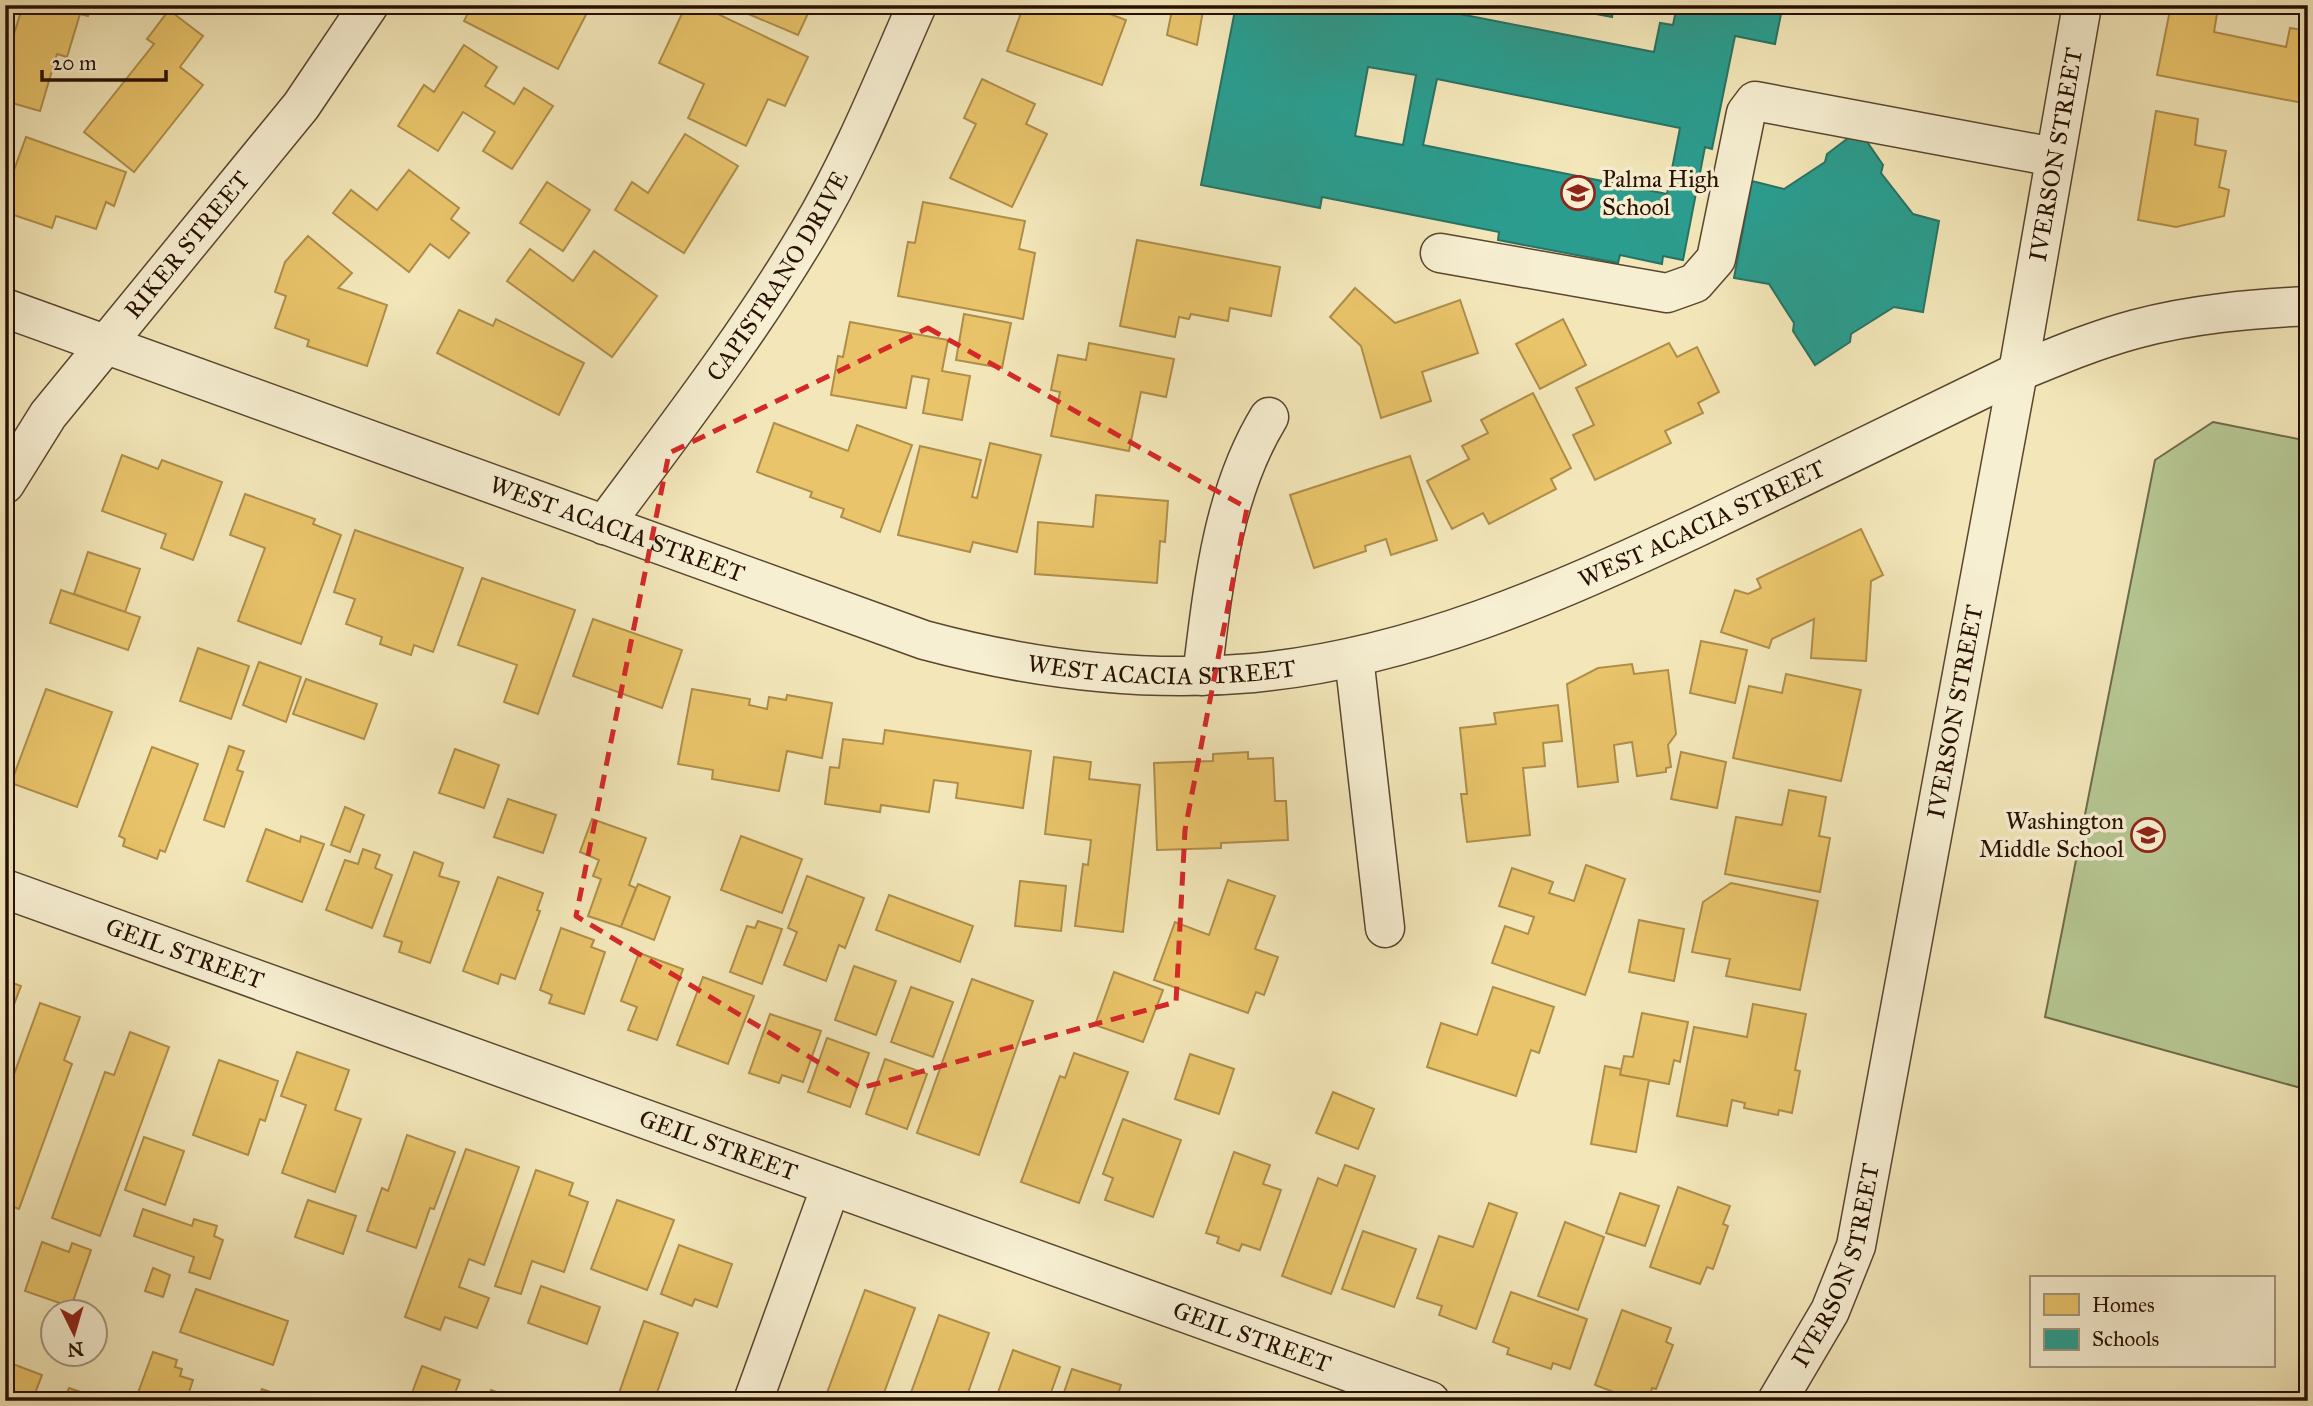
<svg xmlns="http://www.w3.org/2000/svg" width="2313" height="1406" font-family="'IM FELL Great Primer',serif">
	<rect width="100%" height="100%" fill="#f3e7b9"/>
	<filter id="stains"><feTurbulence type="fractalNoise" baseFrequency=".00286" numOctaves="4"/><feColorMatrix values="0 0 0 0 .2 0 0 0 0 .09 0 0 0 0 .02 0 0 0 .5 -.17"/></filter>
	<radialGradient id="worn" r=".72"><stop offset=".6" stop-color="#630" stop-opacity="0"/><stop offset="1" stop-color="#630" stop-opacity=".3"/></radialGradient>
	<!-- green -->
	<polygon fill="#b6c793" stroke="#6e6b4a" stroke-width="2" points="2213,422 2308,441 2308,1090 2045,1017 2155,460"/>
	<!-- homes -->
	<g fill="#e9c46a" stroke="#af8e4a" stroke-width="2">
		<polygon points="23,5 91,5 88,16 80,14 67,57 57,54 40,111 5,101 5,52 8,53"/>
		<polygon points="245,5 263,5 258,14"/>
		<polygon points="472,5 591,5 558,69 464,21"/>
		<polygon points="686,5 699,5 808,57 785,106 768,99 746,146 688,118 704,84 659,63"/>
		<polygon points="727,5 812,5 798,35"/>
		<polygon points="1024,5 1086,5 1126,20 1102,85 1007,51"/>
		<polygon points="1173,5 1204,5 1197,45 1167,35"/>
		<polygon points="2171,5 2217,14 2214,32 2286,47 2290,28 2308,31 2308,104 2157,75"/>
		<polygon points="169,10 203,36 180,67 203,85 134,172 84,132 154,44 147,39"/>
		<polygon points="464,45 497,67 485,86 514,104 524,88 553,106 512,169 483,151 495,132 463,112 438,151 398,126 424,85 434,92"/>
		<polygon points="982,79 1035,104 1026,124 1047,134 1012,207 950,178 976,124 964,118"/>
		<polygon points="2156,111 2198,119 2195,145 2226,151 2219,187 2229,190 2224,216 2176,227 2138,220"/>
		<polygon points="685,134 738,166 684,253 615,210 632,182 648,193"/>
		<polygon points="26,137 126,172 114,206 106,202 96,229 56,216 52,228 5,212 5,167 14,170"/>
		<polygon points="409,170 459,208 451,219 469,233 449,258 430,244 409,272 333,213 351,190 377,210"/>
		<polygon points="547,182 590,210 563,251 520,223"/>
		<polygon points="923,202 1025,221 1019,249 1035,253 1023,319 898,296 908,242 915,243"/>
		<polygon points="308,236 352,273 338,288 387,305 367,366 307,346 309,340 275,328 286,296 275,292 285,262"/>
		<polygon points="1137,240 1280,267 1271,316 1230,308 1228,321 1191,314 1189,319 1179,317 1175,337 1120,326"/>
		<polygon points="530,249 573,281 594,251 657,296 612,357 507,281"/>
		<polygon points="1355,288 1395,323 1460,300 1478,353 1422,372 1431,401 1381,418 1361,346 1330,317"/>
		<polygon points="459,310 493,326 496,319 584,363 559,415 437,353"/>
		<polygon points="964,314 1011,323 1002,368 956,360"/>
		<polygon points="1563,319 1586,365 1540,389 1516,344"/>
		<polygon points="850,322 948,340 942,371 970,376 962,420 923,413 929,379 912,376 906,408 831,395 838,356 843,357"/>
		<polygon points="1089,343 1174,359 1166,397 1141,392 1129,451 1051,436 1060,392 1051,390 1058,355 1086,360"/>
		<polygon points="1669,343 1677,357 1697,347 1719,392 1698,403 1703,413 1665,431 1671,443 1595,480 1573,435 1594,425 1576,388"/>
		<polygon points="1533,393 1571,468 1551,479 1556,489 1489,524 1483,513 1452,529 1427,481 1469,459 1462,446 1488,433 1481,420"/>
		<polygon points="774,423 848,451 857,425 912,445 880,532 841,517 844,509 810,497 812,492 757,472"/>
		<polygon points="990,443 1041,455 1017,552 973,542 970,552 898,535 920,446 981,460 972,497 977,498"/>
		<polygon points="122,455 158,469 162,460 222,482 193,560 161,548 166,534 102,511"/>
		<polygon points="1410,456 1437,540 1391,555 1386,539 1365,546 1366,551 1314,568 1290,495"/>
		<polygon points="245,494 315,519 313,524 341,535 301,644 238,621 265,548 230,535"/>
		<polygon points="1096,495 1168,501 1165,542 1160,541 1157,583 1035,574 1038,522 1093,527"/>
		<polygon points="1861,529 1883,575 1871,581 1866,661 1811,658 1814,619 1772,639 1769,648 1721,632 1735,590 1748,594 1761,588 1757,579"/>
		<polygon points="355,530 463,568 433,652 414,645 411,655 380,644 382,637 346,624 355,599 334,592"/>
		<polygon points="88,552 140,569 125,612 74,594"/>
		<polygon points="482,578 575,610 538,714 504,702 517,665 458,645"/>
		<polygon points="61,590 140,617 128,650 50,623"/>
		<polygon points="593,619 682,650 662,708 573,676"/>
		<polygon points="1701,641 1747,650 1735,703 1690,693"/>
		<polygon points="198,648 249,666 231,719 180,701"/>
		<polygon points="259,662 301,677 286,722 243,705"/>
		<polygon points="1632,664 1634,674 1668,670 1676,734 1668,745 1671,767 1666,768 1666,772 1637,776 1632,742 1614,745 1618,782 1578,787 1567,684 1598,668"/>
		<polygon points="1786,674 1861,690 1841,781 1733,758 1749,686 1782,693"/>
		<polygon points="306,679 377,704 364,739 293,714"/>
		<polygon points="46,689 112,712 77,807 11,783"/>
		<polygon points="692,689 750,699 749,705 767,709 769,697 786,700 787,695 832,703 822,758 787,751 779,791 712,779 713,770 678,764"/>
		<polygon points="1558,705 1562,741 1543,743 1545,766 1523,768 1530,835 1467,842 1461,794 1467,794 1460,728 1496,724 1494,713"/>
		<polygon points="885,730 1031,751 1023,808 956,798 958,783 934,780 929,812 881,805 880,812 825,804 830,767 839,768 843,739 883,744"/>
		<polygon points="229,746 244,751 237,770 243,772 224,827 204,820"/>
		<polygon points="152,747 198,764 165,852 160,850 157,859 123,846 125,839 119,836"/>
		<polygon points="455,749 499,765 484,808 439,793"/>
		<polygon points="1248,752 1248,759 1273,758 1275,801 1286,801 1288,840 1221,843 1221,848 1157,850 1154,763 1213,761 1213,754"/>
		<polygon points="1681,752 1726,762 1717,808 1671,799"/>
		<polygon points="1054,757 1091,762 1089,779 1140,785 1123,932 1075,926 1083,864 1088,865 1091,840 1045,834"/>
		<polygon points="1789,790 1826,797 1819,836 1830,838 1820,892 1725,874 1736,817 1782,825"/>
		<polygon points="508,799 556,815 543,853 494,837"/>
		<polygon points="345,807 364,815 350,852 331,845"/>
		<polygon points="592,819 646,838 629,885 636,888 621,927 588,916 601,879 593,876 599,860 580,852"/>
		<polygon points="266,829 300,842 301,836 324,844 302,902 247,881"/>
		<polygon points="741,836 802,859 782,913 721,890"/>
		<polygon points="363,849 380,855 375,868 392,875 372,928 326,910 345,860 358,864"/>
		<polygon points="414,852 443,863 439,876 459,882 430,963 399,952 402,942 384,936"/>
		<polygon points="1586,865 1625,879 1585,995 1492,963 1505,926 1528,934 1534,917 1499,906 1512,868 1553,882 1549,893 1574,901"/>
		<polygon points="807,876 864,898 845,948 839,945 826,981 784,965 797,932 788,928"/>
		<polygon points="498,877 543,893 537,910 540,911 515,979 501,974 498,984 463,971"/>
		<polygon points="1228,880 1275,896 1255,949 1278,957 1264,995 1256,992 1248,1013 1154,980 1175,922 1209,935"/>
		<polygon points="1020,881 1066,886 1061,931 1015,926"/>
		<polygon points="1731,883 1818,901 1800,990 1726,976 1730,959 1692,952 1703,902"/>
		<polygon points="638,884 670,897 654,940 621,927"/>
		<polygon points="889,895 973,926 960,962 876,930"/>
		<polygon points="1639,920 1684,929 1674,981 1629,972"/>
		<polygon points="758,921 782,929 762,984 730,972 747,926 755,928"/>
		<polygon points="561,928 594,940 591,947 605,952 584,1014 549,1003 552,995 540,990"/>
		<polygon points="639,953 683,969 657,1040 628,1030 637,1007 621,1001"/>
		<polygon points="854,966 896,981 876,1035 835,1020"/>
		<polygon points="1114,972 1163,990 1143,1042 1095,1025"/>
		<polygon points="703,977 754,996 728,1064 677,1045"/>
		<polygon points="972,979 1033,1001 979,1155 917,1133"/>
		<polygon points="5,980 21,986 5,1028"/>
		<polygon points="911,987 953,1002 933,1057 891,1042"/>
		<polygon points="1493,987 1554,1007 1539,1053 1531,1050 1516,1096 1427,1067 1441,1023 1477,1035"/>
		<polygon points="40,1003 80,1017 64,1060 72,1064 19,1209 5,1204 5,1099"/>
		<polygon points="1753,1004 1806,1014 1795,1070 1800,1071 1792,1113 1779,1110 1778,1115 1744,1108 1745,1103 1732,1100 1727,1126 1677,1116 1694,1027 1747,1037"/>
		<polygon points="1642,1013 1688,1022 1680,1062 1674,1060 1669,1084 1620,1075 1624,1056 1633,1057"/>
		<polygon points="770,1014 821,1031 803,1082 782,1075 779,1083 749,1073"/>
		<polygon points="130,1032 169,1047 100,1236 52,1218 105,1072 114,1075"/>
		<polygon points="827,1038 869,1053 850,1107 808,1092"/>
		<polygon points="297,1052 349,1070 335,1110 361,1119 335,1192 282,1173 306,1105 281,1096"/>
		<polygon points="1074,1053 1128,1072 1079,1203 1021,1182 1060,1076 1065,1078"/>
		<polygon points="1190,1054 1234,1069 1219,1114 1175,1099"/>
		<polygon points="885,1059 927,1074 907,1129 866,1114"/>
		<polygon points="219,1060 278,1081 265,1121 260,1119 248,1155 193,1135"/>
		<polygon points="1605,1066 1621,1069 1620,1075 1649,1080 1636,1152 1591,1144"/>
		<polygon points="1333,1092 1374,1109 1358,1149 1316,1133"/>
		<polygon points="1123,1119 1181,1140 1153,1217 1105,1200 1113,1178 1103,1174"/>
		<polygon points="407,1135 455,1152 434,1209 430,1208 416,1248 367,1231 382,1188 388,1191"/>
		<polygon points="144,1137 184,1151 165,1205 125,1190"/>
		<polygon points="466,1149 519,1167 484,1265 469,1259 459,1287 489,1298 477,1328 445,1317 440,1330 405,1317"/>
		<polygon points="1234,1152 1270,1165 1263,1184 1281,1190 1260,1250 1242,1244 1239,1251 1217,1243 1219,1237 1206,1233"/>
		<polygon points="1345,1165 1375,1176 1331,1294 1282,1276 1318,1178 1337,1186"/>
		<polygon points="536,1170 573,1183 569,1195 588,1202 564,1272 532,1261 521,1294 495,1286"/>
		<polygon points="1678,1187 1730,1206 1723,1224 1728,1226 1713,1269 1707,1267 1700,1284 1650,1267"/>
		<polygon points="1620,1193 1659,1206 1645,1246 1606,1233"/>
		<polygon points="308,1200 356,1216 343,1254 295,1237"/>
		<polygon points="617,1200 674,1220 647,1290 591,1269"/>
		<polygon points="1489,1203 1517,1213 1476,1329 1439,1315 1442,1306 1417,1298 1439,1236 1473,1247"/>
		<polygon points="143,1209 192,1226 194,1219 217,1226 214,1236 223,1240 210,1279 189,1272 194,1257 134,1236"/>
		<polygon points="1565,1222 1604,1237 1578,1310 1538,1296"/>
		<polygon points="1363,1231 1416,1249 1394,1307 1342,1289"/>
		<polygon points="42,1242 69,1252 72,1243 91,1250 71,1307 25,1291"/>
		<polygon points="679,1245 732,1264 717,1307 695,1299 692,1306 661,1294"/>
		<polygon points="153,1268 170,1275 163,1297 145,1291"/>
		<polygon points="541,1286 600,1307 587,1344 528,1323"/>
		<polygon points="196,1289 288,1321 273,1365 180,1332"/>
		<polygon points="865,1290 915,1308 881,1401 824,1401"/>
		<polygon points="1511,1292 1587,1319 1570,1369 1553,1363 1551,1369 1507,1354 1509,1348 1493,1342"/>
		<polygon points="1622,1310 1671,1328 1666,1342 1673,1345 1656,1389 1652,1388 1648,1401 1637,1401 1595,1385"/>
		<polygon points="939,1315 989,1333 965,1401 920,1401 909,1398"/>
		<polygon points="644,1321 678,1333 654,1401 621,1401 617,1399"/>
		<polygon points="1013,1350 1060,1367 1048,1401 995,1401"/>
		<polygon points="153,1352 177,1360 175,1367 182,1369 180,1376 193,1380 186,1401 135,1401"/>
		<polygon points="5,1361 42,1375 32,1401 5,1401"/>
		<polygon points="422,1366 460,1380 452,1401 409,1401"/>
		<polygon points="1072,1369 1121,1385 1116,1401 1061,1401"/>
		<polygon points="69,1388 107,1401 64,1401"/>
		<polygon points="262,1389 286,1398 285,1401 234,1401 237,1394 250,1399 252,1392 259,1395"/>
		<polygon points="491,1390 521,1401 487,1401"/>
		<polygon points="1143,1393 1166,1401 1141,1401"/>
	</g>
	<!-- schools -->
	<g fill="#2a9d8f" stroke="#297264" stroke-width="2" fill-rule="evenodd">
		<path d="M1236,5h178l240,47 6,-29 13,2 4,-20h101l-2,9h5l-6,30 -40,-8 -23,113 -7,-2 -22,113 -20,-4 -1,8 -42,-9 -2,8 -120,-23 1,-8 -177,-35 -2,11 -119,-23zM1368,67l48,8 -13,70 -48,-9zM1437,79l243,49 -13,66 -244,-49z"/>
		<polygon points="1550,5 1614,5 1612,17"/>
		<polygon points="1859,130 1883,165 1881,173 1913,214 1939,221 1923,312 1894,307 1851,334 1850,342 1815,365 1793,331 1794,323 1769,284 1734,278 1752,181 1784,189 1825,162 1827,154"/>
	</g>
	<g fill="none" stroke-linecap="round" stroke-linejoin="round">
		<!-- minor casing -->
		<g stroke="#5a452f" stroke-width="41">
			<g id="minor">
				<polyline points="1440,253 1667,293 1695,283 1716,259 1746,113 1755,101 2054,157"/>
				<path id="s1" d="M5,308l919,332c108,29 216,43 329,33 159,-15 302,-79 445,-146 107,-51 214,-103 320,-155 39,-16 77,-32 118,-43 56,-15 114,-20 172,-23"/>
				<path id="s2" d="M5,484l43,-69 253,-309 68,-101"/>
				<path id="s3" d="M604,525c71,-96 144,-190 205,-293 43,-72 74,-150 108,-227"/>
				<polyline points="1354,657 1385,928"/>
				<path d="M1202,676c11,-89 20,-182 67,-259"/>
				<path id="s4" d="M5,889l1425,512"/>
				<polyline points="753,1401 831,1186"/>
				<path id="s5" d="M1777,1401l53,-90 26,-65 162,-874 64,-367"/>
			</g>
		</g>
		<!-- minor -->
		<use href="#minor" stroke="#f7efd2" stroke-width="38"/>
	</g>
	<!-- marked area -->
	<path fill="none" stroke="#d62828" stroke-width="5" stroke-dasharray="14 9" stroke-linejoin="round" d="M928,328l319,180 -62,322 -9,172 -315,86 -285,-172 93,-463z"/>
	<!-- icons -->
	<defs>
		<g id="school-ring" transform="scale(1.75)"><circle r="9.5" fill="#f7efd2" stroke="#8f2418" stroke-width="1.5"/><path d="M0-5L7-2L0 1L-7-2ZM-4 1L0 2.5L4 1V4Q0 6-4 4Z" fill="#8f2418"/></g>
	</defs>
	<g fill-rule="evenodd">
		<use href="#school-ring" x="1578" y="193"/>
		<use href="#school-ring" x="2148" y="835"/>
	</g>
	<g text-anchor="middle" stroke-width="7" stroke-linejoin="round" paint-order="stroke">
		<!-- street labels -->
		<g font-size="24" fill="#270f01" stroke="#f7efd2">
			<text dy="8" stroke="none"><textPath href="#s5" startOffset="1284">IVERSON STREET</textPath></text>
			<text dy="8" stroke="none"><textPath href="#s2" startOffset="301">RIKER STREET</textPath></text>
			<text dy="8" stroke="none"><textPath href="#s3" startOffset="304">CAPISTRANO DRIVE</textPath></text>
			<text dy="8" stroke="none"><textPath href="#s1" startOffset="1785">WEST ACACIA STREET</textPath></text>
			<text dy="8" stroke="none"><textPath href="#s1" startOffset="651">WEST ACACIA STREET</textPath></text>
			<text dy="8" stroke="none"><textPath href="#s1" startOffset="1218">WEST ACACIA STREET</textPath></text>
			<text dy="8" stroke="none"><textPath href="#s5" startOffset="718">IVERSON STREET</textPath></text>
			<text dy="8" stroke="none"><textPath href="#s4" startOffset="191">GEIL STREET</textPath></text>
			<text dy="8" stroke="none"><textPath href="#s4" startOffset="758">GEIL STREET</textPath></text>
			<text dy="8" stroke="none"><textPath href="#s5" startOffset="150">IVERSON STREET</textPath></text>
			<text dy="8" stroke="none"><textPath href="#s4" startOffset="1325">GEIL STREET</textPath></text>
		</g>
		<!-- poi labels -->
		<g font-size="24" fill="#270f01" stroke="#f7efd2" text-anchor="start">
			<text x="1602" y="187">Palma High<tspan x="1602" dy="28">School</tspan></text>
			<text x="2124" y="829" text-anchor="end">Washington<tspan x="2124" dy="28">Middle School</tspan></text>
		</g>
	</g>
	<!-- margin -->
	<rect width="2313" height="1406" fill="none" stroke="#f3e7b9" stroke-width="28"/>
	<rect x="7" y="7" width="2299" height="1392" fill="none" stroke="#270f01" stroke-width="3.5"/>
	<rect x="14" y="14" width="2285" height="1378" fill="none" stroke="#270f01" stroke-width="2"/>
	<!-- legend -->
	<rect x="2030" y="1276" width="245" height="91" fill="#f7efd2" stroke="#a4957e" stroke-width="2"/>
	<rect x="2044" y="1294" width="35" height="21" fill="#e9c46a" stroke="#a4957e" stroke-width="2"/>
	<text x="2092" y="1312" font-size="21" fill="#270f01">Homes</text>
	<rect x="2044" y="1329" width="35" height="21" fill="#2a9d8f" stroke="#a4957e" stroke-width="2"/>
	<text x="2092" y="1346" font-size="21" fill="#270f01">Schools</text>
	<!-- north arrow -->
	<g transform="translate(74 1333) rotate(175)"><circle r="33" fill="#f7efd2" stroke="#a4957e" stroke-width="2"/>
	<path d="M0-5L12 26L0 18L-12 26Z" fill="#8f2418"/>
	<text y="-10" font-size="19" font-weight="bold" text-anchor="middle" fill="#270f01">N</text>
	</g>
	<!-- scale -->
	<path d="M42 70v10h124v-10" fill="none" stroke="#270f01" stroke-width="3.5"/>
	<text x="52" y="70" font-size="21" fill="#270f01" stroke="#f7efd2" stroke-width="5" paint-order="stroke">20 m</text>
	<rect width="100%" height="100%" filter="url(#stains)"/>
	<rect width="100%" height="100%" fill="url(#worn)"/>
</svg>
